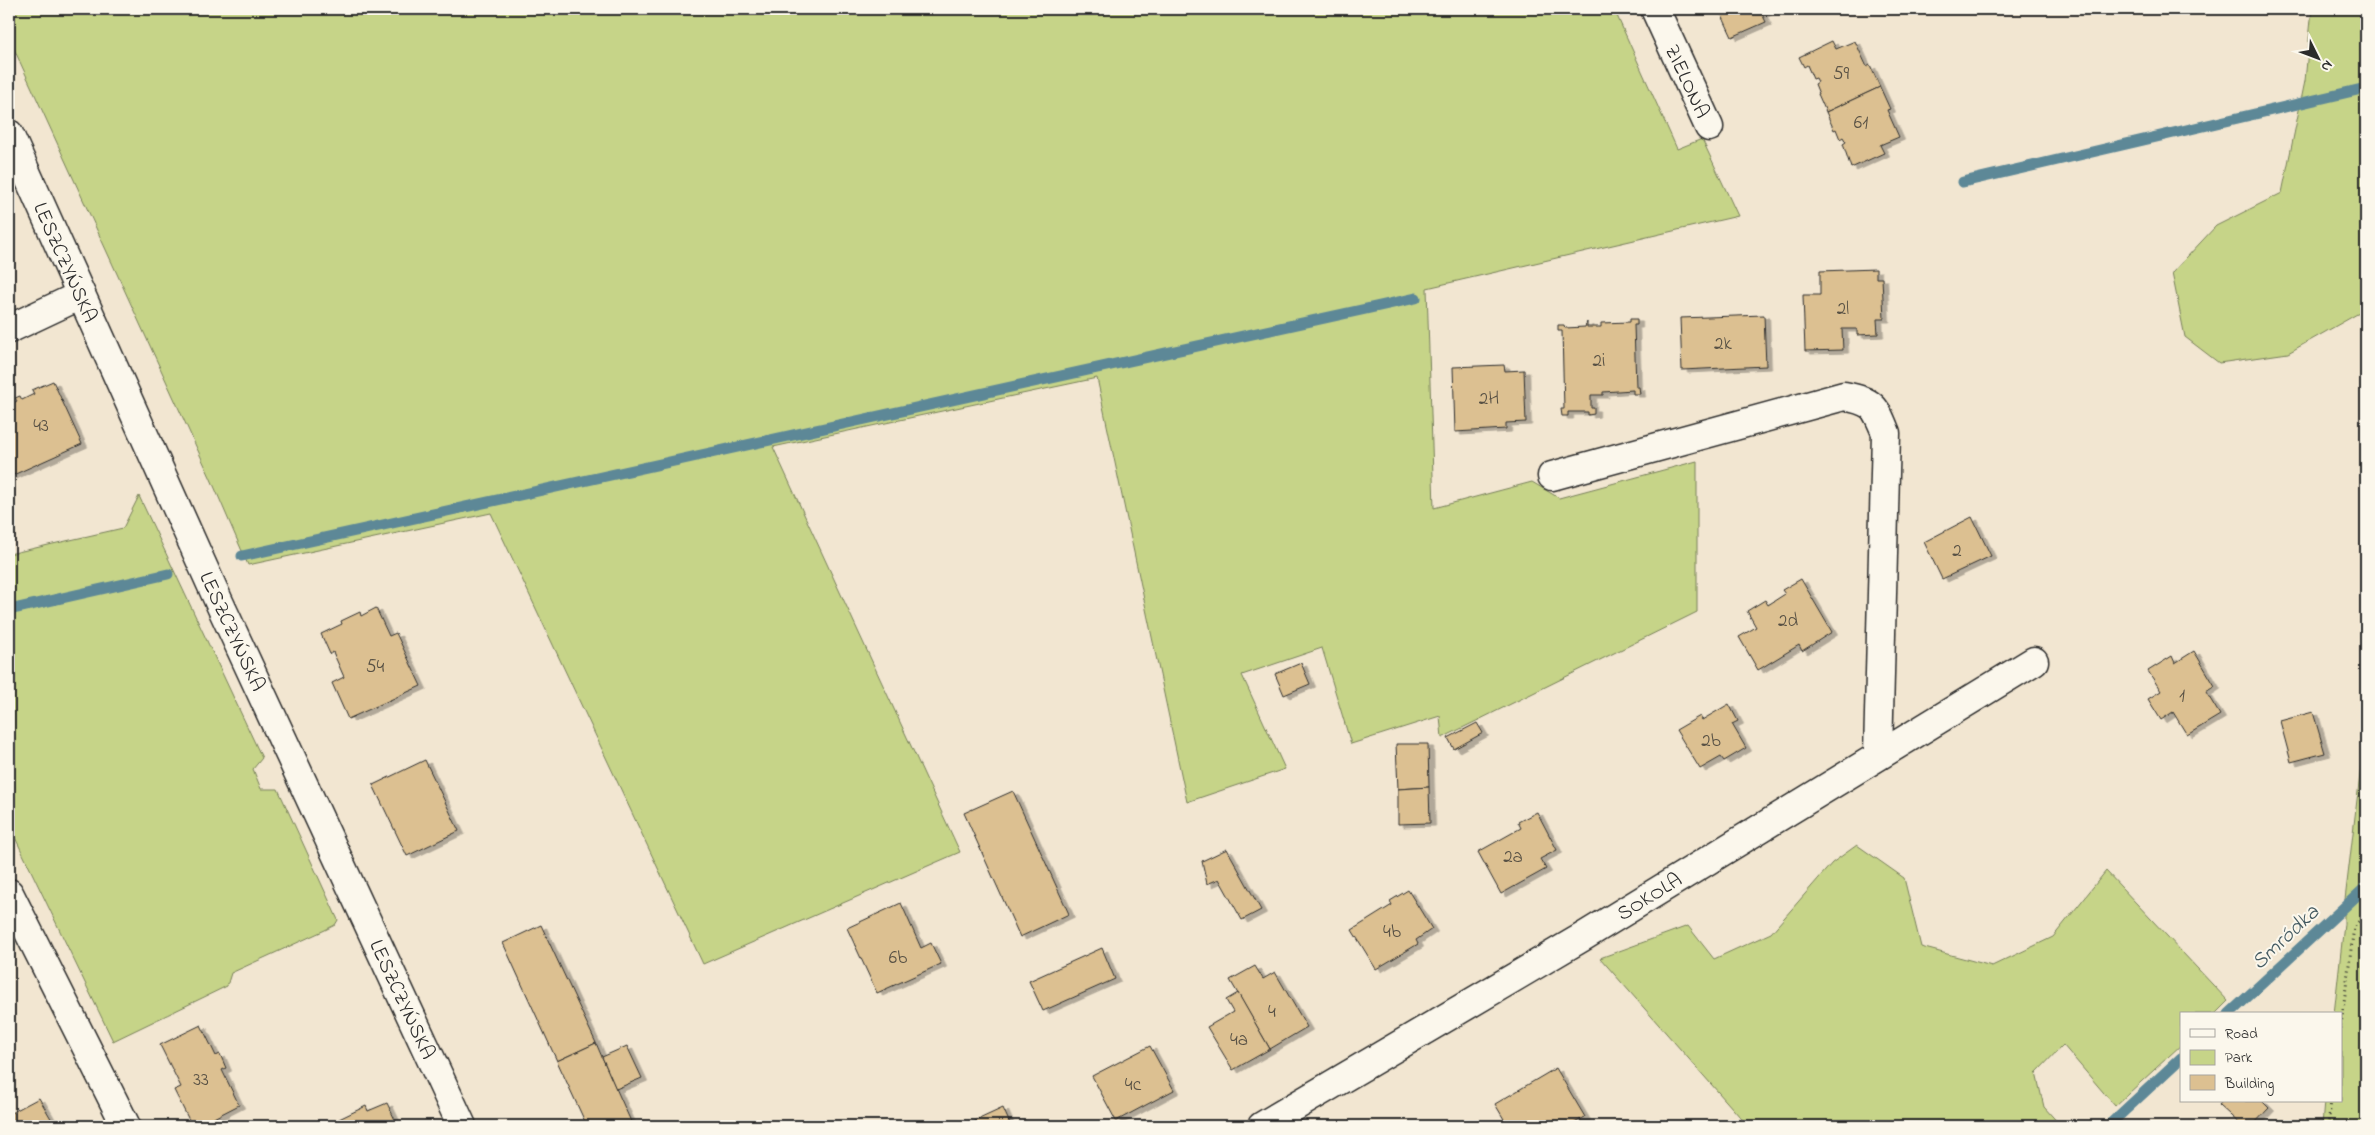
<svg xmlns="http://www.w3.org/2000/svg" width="2375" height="1135" font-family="'Indie Flower',sans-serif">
	<defs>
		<filter id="shadow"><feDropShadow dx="5.5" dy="3" stdDeviation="0" flood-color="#0004"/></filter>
	</defs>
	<rect width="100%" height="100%" fill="#f2e6d1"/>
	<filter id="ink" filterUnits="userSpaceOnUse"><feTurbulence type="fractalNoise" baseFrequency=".02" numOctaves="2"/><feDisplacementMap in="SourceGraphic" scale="10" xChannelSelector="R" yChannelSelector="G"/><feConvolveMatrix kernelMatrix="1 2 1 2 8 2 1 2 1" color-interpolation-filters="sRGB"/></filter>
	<g filter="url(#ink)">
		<!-- green -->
		<g fill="#c6d488" stroke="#78805a">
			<polygon points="9,9 1614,9 1677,149 1702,139 1738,216 1427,288 1434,508 1532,482 1559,498 1697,461 1697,612 1442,738 1440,716 1351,744 1322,648 1242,675 1285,769 1187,802 1097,378 773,447 960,852 703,964 491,513 248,565 211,479 9,38"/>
			<polygon points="2312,9 2366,9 2366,309 2288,353 2219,363 2185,337 2172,273 2216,226 2282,193 2305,81"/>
			<polygon points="139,496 262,758 253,769 261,789 278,789 338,920 335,925 325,930 231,973 227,986 113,1041 9,825 9,554 123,528"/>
			<polygon points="2366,725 2366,1126 2322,1126 2324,1101 2341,1101 2341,1014 2334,1014 2344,924 2344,908"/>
			<polygon points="1857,845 1904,878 1921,947 1992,966 2053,937 2106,871 2228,1001 2215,1014 2181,1014 2181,1045 2115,1106 2063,1045 2036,1073 2044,1107 2061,1126 1748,1126 1600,958 1688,926 1714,959 1771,933 1832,863"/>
		</g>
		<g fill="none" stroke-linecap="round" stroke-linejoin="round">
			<!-- stream -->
			<g stroke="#5d8897" stroke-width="11">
				<polyline points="1963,182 2366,88"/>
				<polyline points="242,556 1416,298"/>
				<polyline points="9,610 168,574"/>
				<polyline points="2229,1014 2366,887"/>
				<polyline points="2108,1126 2181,1058"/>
			</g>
		</g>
		<!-- building -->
		<g fill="#dcc091" stroke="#2b2b2b" filter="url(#shadow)">
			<polygon points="1719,9 1774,9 1762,14 1766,22 1732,37"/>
			<polygon points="1832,41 1836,49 1855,41 1867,67 1870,65 1880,87 1826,112 1818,94 1819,94 1815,84 1818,82 1816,78 1813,79 1807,65 1804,67 1799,57"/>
			<polygon points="1880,87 1890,109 1887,110 1899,137 1880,145 1884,153 1851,168 1843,144 1846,142 1843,137 1840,139 1836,129 1834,130 1826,112"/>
			<polygon points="1876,269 1876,278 1882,278 1884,319 1877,319 1878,334 1857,335 1857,329 1842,329 1843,350 1805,351 1803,295 1820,295 1820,271"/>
			<polygon points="1764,315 1766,366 1682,370 1680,318"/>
			<polygon points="1630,319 1637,319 1637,325 1634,325 1636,387 1639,387 1640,394 1633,394 1633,390 1603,392 1603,395 1591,395 1591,408 1594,408 1594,414 1588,415 1588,412 1568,412 1568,416 1562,416 1561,409 1564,409 1562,331 1558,331 1558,325 1564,325 1565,328 1585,327 1587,322 1587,327 1601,327 1601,323 1630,322"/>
			<polygon points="1504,365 1505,371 1524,370 1526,422 1506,423 1506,429 1455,432 1453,367"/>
			<polygon points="53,381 82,444 11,476 9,470 9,405 17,401 15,398 20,396 22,400 34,394 32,390"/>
			<polygon points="1972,517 1991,556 1942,579 1924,542"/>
			<polygon points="1801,579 1832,632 1802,651 1799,645 1758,670 1739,637 1756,627 1747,611 1765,600 1768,605 1785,594 1782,590"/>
			<polygon points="376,608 389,636 396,633 421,686 348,719 332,683 344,677 333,652 330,654 321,634 342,624 341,621 360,612 361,616"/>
			<polygon points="2194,651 2215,686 2206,692 2220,715 2187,735 2173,712 2161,720 2148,699 2161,691 2148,671 2172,656 2175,663"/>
			<polygon points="1301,663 1310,684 1284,695 1275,674"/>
			<polygon points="1729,704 1738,721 1732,724 1746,748 1724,761 1721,757 1700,769 1676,730 1700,716 1702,720"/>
			<polygon points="2313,712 2325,753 2291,762 2280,721"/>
			<polygon points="1477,723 1483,733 1454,749 1448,738"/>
			<polygon points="1396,744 1428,744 1429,787 1398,789"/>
			<polygon points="425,760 459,831 407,856 373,785"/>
			<polygon points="1429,787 1430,823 1398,824 1398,789"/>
			<polygon points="1013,791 1069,914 1020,937 964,813"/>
			<polygon points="1537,812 1557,850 1540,859 1546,869 1501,894 1478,852 1521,828 1518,822"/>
			<polygon points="1227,849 1261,910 1242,920 1219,879 1207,884 1202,861"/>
			<polygon points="1408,890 1432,929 1416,940 1418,944 1376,969 1352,930 1392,905 1390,901"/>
			<polygon points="901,903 921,948 931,943 941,964 877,993 847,928"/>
			<polygon points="541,925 596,1043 557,1061 503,943"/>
			<polygon points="1102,948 1115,979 1043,1011 1029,981"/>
			<polygon points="1255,966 1263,979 1275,972 1307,1027 1270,1049 1230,980"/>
			<polygon points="1238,993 1270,1049 1233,1070 1207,1027 1233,1012 1226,1000"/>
			<polygon points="201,1025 216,1056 220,1054 226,1068 222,1070 239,1105 198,1126 192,1126 174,1090 181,1087 160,1045"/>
			<polygon points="596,1043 602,1057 633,1126 587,1126 557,1061"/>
			<polygon points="627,1046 642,1078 616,1089 602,1057"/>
			<polygon points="1150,1046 1174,1090 1116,1121 1092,1076"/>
			<polygon points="1556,1068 1585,1117 1569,1126 1508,1126 1495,1104"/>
			<polygon points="39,1098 53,1122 50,1123 52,1126 9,1126 9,1114"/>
			<polygon points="2222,1101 2262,1101 2269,1108 2252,1126 2242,1126 2219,1105"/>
			<polygon points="387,1103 398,1126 336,1126 341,1124 339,1119 366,1106 368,1111"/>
			<polygon points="1003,1108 1011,1126 964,1126"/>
		</g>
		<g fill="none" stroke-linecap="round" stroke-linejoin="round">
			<!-- minor casing -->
			<g stroke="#2b2b2b" stroke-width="31">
				<g id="minor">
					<polyline points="1655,9 1709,127"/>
					<polyline points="9,134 219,602 462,1126"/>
					<polyline points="9,329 81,295"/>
					<path d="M1552,476l292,-80c30,6 31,10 42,37l-8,321"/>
					<polyline points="9,893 126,1126"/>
					<polyline points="1262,1126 1581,938 2034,661"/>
				</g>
			</g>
			<!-- path -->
			<g stroke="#2b2b2b" stroke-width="3" stroke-dasharray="1 4" stroke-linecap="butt">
				<polyline points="2366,804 2364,826 2366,830"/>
				<polyline points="2341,1025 2354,927 2366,913"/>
				<polyline points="2328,1126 2331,1101"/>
			</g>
			<!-- minor -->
			<use href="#minor" stroke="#fbf7ec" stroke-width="28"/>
		</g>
	</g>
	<g text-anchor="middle" stroke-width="4" stroke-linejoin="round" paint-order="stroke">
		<!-- number labels -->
		<g font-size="19" fill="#575044">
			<text x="1841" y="79">59</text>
			<text x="1861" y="128">61</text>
			<text x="1843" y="314">2l</text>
			<text x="1723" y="349">2k</text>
			<text x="1599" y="366">2i</text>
			<text x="1489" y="404">2H</text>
			<text x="41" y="431">43</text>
			<text x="1957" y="556">2</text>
			<text x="1788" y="626">2d</text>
			<text x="375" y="672">54</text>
			<text x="2182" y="701">1</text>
			<text x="1711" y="746">2b</text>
			<text x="1513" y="862">2a</text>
			<text x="1392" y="937">4b</text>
			<text x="898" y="963">6b</text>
			<text x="1272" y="1017">4</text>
			<text x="1239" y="1045">4a</text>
			<text x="201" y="1085">33</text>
			<text x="1133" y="1090">4c</text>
		</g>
		<!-- street labels -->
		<g font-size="21" fill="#2b2b2b" stroke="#fbf7ec">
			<text transform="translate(1688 81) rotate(65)" y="7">ZIELONA</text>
			<text transform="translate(66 262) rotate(66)" y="7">LESZCZYŃSKA</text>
			<text transform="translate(233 631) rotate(65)" y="7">LESZCZYŃSKA</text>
			<text transform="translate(1649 896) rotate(-32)" y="7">SOKOLA</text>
			<text transform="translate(403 999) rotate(65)" y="7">LESZCZYŃSKA</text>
		</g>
		<!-- water labels -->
		<g font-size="22" font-style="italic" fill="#445a61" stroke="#fbf7ec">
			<text transform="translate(2284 936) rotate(-43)" y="8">Smródka</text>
		</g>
	</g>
	<!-- margin -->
	<rect width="2375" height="1135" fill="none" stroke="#fbf7ec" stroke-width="30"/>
	<rect x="15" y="15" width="2345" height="1105" fill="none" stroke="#2b2b2b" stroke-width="2" filter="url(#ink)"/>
	<!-- legend -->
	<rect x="2180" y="1012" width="162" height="90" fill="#fbf7ec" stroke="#a8a59f"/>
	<rect x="2190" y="1029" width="25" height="8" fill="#fbf7ec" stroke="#a8a59f"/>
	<text x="2225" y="1038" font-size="15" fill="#2b2b2b">Road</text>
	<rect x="2190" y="1050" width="25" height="15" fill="#c6d488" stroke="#a8a59f"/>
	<text x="2225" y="1062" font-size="15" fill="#2b2b2b">Park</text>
	<rect x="2190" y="1075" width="25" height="15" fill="#dcc091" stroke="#a8a59f"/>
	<text x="2225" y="1088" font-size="15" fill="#2b2b2b">Building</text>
	<!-- north arrow -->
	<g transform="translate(2318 58) rotate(132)" stroke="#fbf7ec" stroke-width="4" paint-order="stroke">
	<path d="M0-4L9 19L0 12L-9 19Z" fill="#2b2b2b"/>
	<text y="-8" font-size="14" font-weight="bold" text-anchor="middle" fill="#2b2b2b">N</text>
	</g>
</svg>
